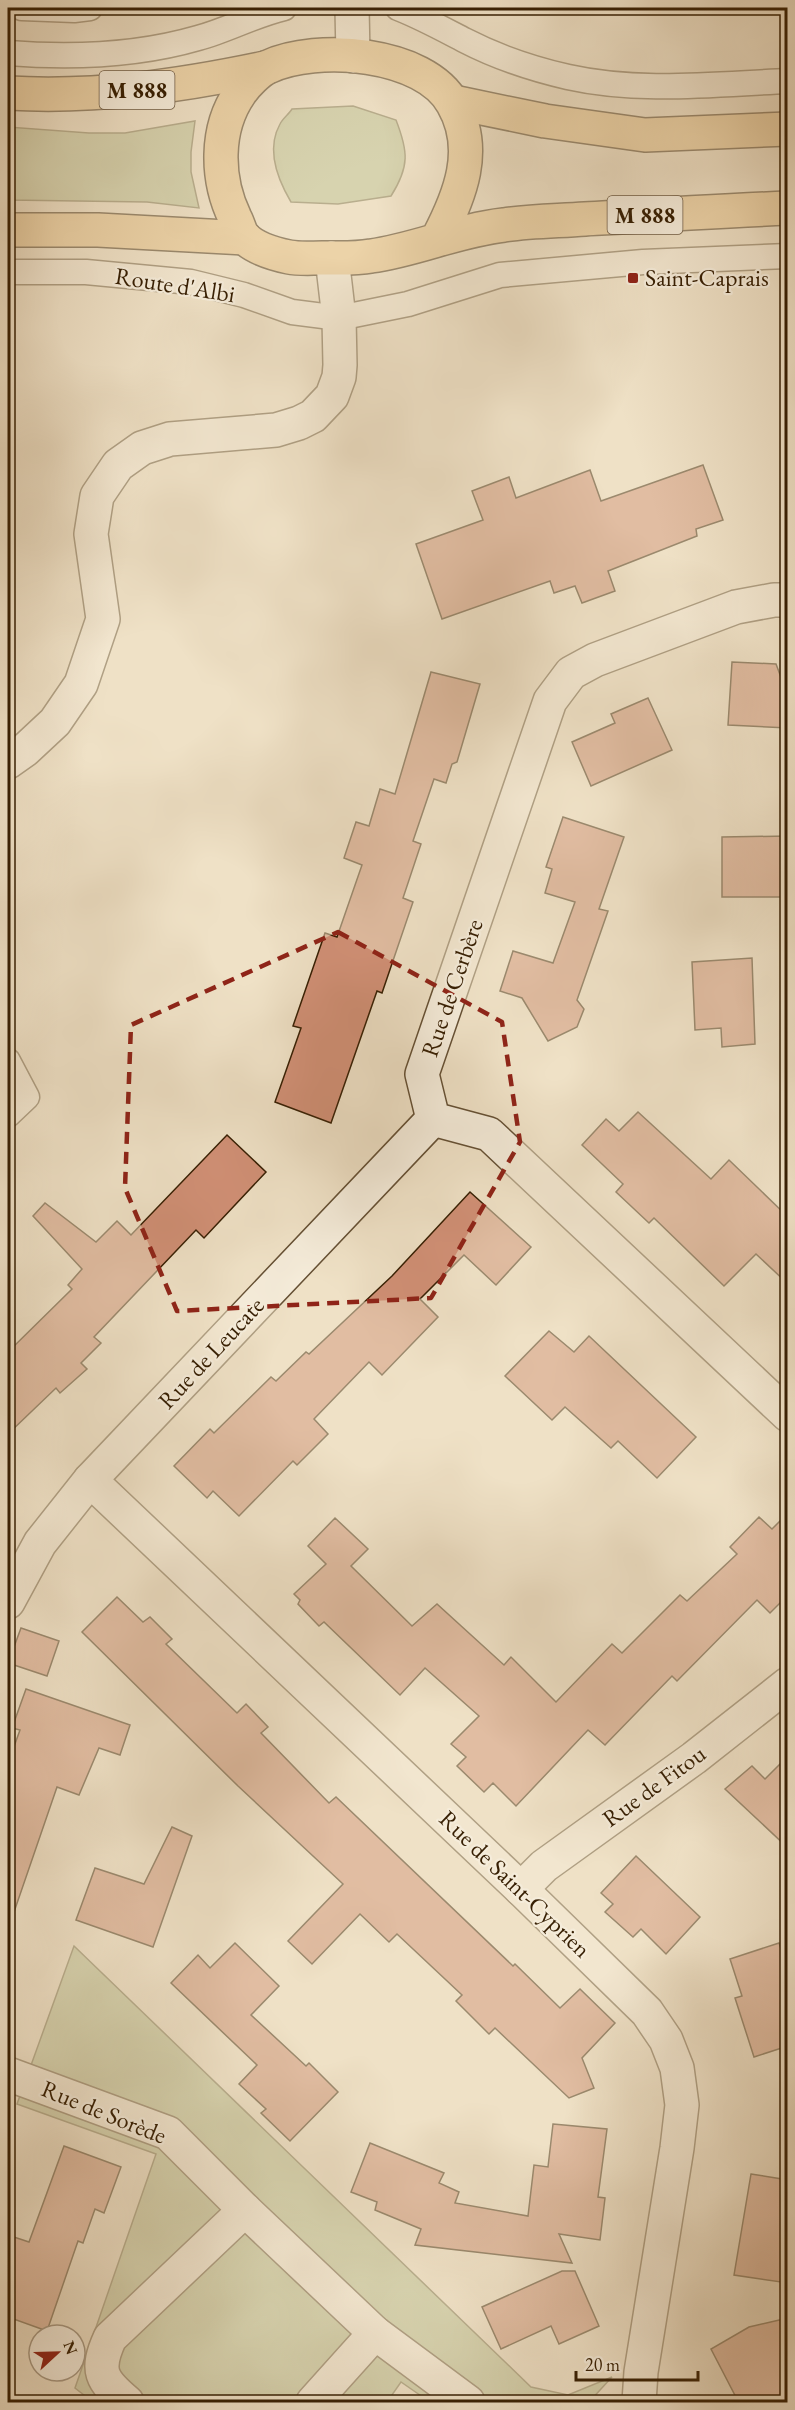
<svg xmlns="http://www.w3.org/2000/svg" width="795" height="2410" font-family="'EB Garamond',serif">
	<rect width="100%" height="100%" fill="#efe1c6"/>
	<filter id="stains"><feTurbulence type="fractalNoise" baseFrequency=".00333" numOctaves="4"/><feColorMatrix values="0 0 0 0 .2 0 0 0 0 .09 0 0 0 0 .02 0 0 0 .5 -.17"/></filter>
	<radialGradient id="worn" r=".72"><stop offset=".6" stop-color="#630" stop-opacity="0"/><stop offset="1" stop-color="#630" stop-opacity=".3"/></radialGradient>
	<!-- green -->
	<g fill="#bbc293" stroke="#79704b" stroke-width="1.5">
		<path d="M353,106l43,14c12,31 14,46 -5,76l-53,8 -47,-2c-13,-22 -25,-53 -11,-78 2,-5 9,-10 12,-15z"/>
		<polygon points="195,121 191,152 191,172 199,208 147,202 8,200 8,127 89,133 125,133"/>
		<polygon points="74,1946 531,2387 568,2395 612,2377 589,2402 430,2402 401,2382 387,2402 93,2402 75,2388 156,2154 17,2104"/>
	</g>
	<!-- building -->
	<g fill="#d19076" stroke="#371f03" stroke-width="1.5">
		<polygon points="703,465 723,520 696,529 697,536 608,571 615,591 582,603 575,586 554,593 550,581 442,619 416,544 483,520 472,491 509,477 516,498 590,470 601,501"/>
		<polygon points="732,662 776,664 788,696 788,728 728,725"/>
		<polygon points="431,672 480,684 457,762 452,764 446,783 434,779 413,841 421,844 403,898 413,902 382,993 377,991 331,1123 275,1102 301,1028 293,1026 325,933 337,937 362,865 344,858 356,822 369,826 380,789 395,794"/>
		<polygon points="648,698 672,750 591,786 572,742 615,723 611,714"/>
		<polygon points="563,817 624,837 599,909 608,911 577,1000 584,1009 577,1027 548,1041 522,998 500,991 513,951 553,963 575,902 545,893 552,869 546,867"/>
		<polygon points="788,836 788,897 722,897 722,837"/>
		<polygon points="752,958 755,1044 722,1047 721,1028 695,1030 692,962"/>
		<polygon points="638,1112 711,1179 729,1160 788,1217 788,1284 756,1254 724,1286 654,1218 649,1223 616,1192 623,1184 582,1145 606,1119 619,1131"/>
		<polygon points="227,1135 266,1172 204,1238 196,1230 94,1337 101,1343 81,1363 87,1369 60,1393 56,1388 8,1434 8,1352 72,1289 68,1285 82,1269 33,1216 45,1203 96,1242 117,1221 131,1235"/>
		<polygon points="470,1192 531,1247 496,1285 464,1255 420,1299 438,1317 382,1375 369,1362 314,1419 328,1434 297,1465 293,1461 239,1516 213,1491 207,1498 174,1466 210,1429 214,1433 271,1377 276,1381 306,1352 309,1354 392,1276"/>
		<polygon points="549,1331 574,1352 589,1336 696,1437 657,1478 618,1441 611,1448 565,1407 552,1420 505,1376"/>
		<polygon points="788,1513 788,1595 770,1613 757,1600 677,1681 672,1676 605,1745 588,1730 516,1806 493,1783 484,1792 457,1766 466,1757 451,1744 479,1716 425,1668 400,1695 324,1622 319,1626 298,1604 300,1600 294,1594 326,1564 308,1546 335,1518 368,1549 351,1566 412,1626 437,1604 504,1665 511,1657 556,1702 612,1644 622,1653 680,1595 687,1601 737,1554 730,1547 759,1517 772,1529"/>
		<polygon points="117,1597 143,1622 150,1617 172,1639 166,1644 237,1713 246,1704 268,1727 261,1733 329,1803 336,1797 513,1966 515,1964 560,2008 580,1989 615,2023 582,2058 594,2088 569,2098 495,2028 489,2034 456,2001 462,1995 397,1934 389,1942 360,1914 312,1964 288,1941 343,1884 238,1786 82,1632"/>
		<polygon points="21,1628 59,1641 47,1676 8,1663"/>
		<polygon points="26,1689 130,1725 120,1755 99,1748 79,1795 57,1787 13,1915 8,1914 8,1763 20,1730 12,1728"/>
		<polygon points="788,1756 788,1848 725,1789 752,1766 765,1779"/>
		<polygon points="172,1827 192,1836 153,1947 76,1920 95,1868 144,1884"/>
		<polygon points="636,1856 700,1917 666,1954 641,1929 633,1937 605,1912 613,1904 601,1893"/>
		<polygon points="235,1943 279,1986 251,2015 306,2066 309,2063 338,2092 290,2141 261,2113 266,2109 239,2084 257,2065 171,1983 198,1955 210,1968"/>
		<polygon points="779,1943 788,1969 788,2046 754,2057 735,1998 742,1996 730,1959"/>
		<polygon points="553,2124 607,2129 598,2197 605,2198 600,2240 559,2234 572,2263 415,2245 421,2229 375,2210 377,2202 351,2192 370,2143 444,2173 439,2183 459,2192 455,2203 528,2216 534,2165 548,2167"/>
		<polygon points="64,2146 121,2167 104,2213 95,2209 83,2243 78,2241 47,2331 8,2317 8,2235 29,2242"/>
		<polygon points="751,2174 788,2180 788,2283 734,2275"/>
		<polygon points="562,2271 575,2271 599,2326 559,2344 551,2326 501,2349 482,2307"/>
		<polygon points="788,2318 788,2403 739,2403 711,2349 749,2327"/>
	</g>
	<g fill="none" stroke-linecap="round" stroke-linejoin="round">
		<!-- lane casing -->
		<g stroke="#655034" stroke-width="27">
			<g id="lane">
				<polyline points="22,8 74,10 90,8"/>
				<path d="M398,8c23,9 43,20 66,32 31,16 69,29 104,37 71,16 147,7 220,4"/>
				<path d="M8,53c64,5 128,3 190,-15 30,-8 56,-23 86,-30"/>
				<polyline points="8,272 86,272 191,282 244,295 292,312 339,318 408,304 500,275 643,262 788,256"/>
				<polyline points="8,1061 27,1097 8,1115"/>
			</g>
		</g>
		<!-- street casing -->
		<g stroke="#655034" stroke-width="36">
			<g id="street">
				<polyline points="352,8 353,56"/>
				<polyline points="788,600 774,600 736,607 595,660 571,673 550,701 422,1074 433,1119 489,1134 788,1415"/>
				<polyline points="8,762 25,750 55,722 81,684 103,619 91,534 97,496 118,465 142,448 170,439 276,430 299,423 313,416 332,396 339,377 340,365 339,318 332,258"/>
				<polyline points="90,1480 521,1889 647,2012 666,2040 677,2068 682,2105 677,2148 641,2372 639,2402"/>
				<polyline points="8,1602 40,1543 90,1480 433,1119"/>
				<polyline points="521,1889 544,1866 694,1758 788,1684"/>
				<polyline points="8,2074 168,2133 245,2210 375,2333 468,2402"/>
				<path d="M127,2402c-26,-22 -32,-31 -17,-64l135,-128"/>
				<polyline points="313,2402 375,2333"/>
			</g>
		</g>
		<!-- primary casing -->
		<g stroke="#371f03" stroke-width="36">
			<g id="primary">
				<path d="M8,93c87,5 172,-7 257,-25"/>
				<polyline points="453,102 545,121 645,135 788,129"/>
				<polyline points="8,230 98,230 245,238"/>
				<path d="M438,238c22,-42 41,-89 15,-134 -28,-52 -137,-60 -185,-37 -9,4 -22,17 -28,26 -25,36 -24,86 -5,125 3,5 5,15 9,19 10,11 31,17 45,20 10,2 22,1 33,1 16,0 33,1 49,-2 45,-6 87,-26 133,-31 27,-4 54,-4 81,-6 68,-4 135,-8 203,-11"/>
			</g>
		</g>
		<!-- lane -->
		<use href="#lane" stroke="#f5ecda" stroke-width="24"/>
		<!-- street -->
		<use href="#street" stroke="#f5ecda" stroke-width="33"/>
		<!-- primary -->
		<use href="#primary" stroke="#e8c083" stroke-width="33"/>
	</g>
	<!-- marked area -->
	<path d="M0 0H795V2410H0ZM338,932l164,90 18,120 -89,156 -254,13 -52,-123 6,-163z" fill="#efe1c6" fill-opacity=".55" fill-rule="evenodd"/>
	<path fill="none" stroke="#8f2418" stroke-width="4.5" stroke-dasharray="12 8" stroke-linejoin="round" d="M338,932l164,90 18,120 -89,156 -254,13 -52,-123 6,-163z"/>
	<!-- markers -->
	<rect fill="#8f2418" stroke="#f5ecda" stroke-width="2" x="627" y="272" width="12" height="12" rx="3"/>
	<g text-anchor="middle" stroke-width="4.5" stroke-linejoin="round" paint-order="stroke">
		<!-- shield labels -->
		<g fill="#f5ecda" stroke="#705c44" stroke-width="1.5">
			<rect x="99.5" y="71" width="75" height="38" rx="4.5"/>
			<rect x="607.5" y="196" width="75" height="38" rx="4.5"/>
		</g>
		<g font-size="22" font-weight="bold" fill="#371f03">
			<text x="137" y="98">M 888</text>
			<text x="645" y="223">M 888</text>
		</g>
		<!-- poi labels -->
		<g font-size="24" fill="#371f03" stroke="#f5ecda" text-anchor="start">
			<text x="645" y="286">Saint-Caprais</text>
		</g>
		<!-- street labels -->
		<g font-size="24" fill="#371f03" stroke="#f5ecda">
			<text transform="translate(175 285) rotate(9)" y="8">Route d'Albi</text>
			<text transform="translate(452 988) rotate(-71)" y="8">Rue de Cerbère</text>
			<text transform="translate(211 1353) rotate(-47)" y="8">Rue de Leucate</text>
			<text transform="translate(654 1786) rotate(-36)" y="8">Rue de Fitou</text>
			<text transform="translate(515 1884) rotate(44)" y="8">Rue de Saint-Cyprien</text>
			<text transform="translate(104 2112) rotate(22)" y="8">Rue de Sorède</text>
		</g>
	</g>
	<!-- margin -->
	<rect width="795" height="2410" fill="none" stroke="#efe1c6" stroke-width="30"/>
	<rect x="9" y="9" width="777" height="2392" fill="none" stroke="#371f03" stroke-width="3"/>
	<rect x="15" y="15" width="765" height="2380" fill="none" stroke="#371f03" stroke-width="1.5"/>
	<!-- north arrow -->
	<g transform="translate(57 2353) rotate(68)"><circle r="28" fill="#f5ecda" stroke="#a99a84" stroke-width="1.5"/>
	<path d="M0-4.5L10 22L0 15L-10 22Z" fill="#8f2418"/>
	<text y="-9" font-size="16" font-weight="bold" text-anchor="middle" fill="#371f03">N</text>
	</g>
	<!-- scale -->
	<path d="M576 2371v9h122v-9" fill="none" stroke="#371f03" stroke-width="3"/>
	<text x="585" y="2371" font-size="18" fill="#371f03" stroke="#f5ecda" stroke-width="4.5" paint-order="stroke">20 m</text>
	<rect width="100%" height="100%" filter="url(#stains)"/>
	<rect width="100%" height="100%" fill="url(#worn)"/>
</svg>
